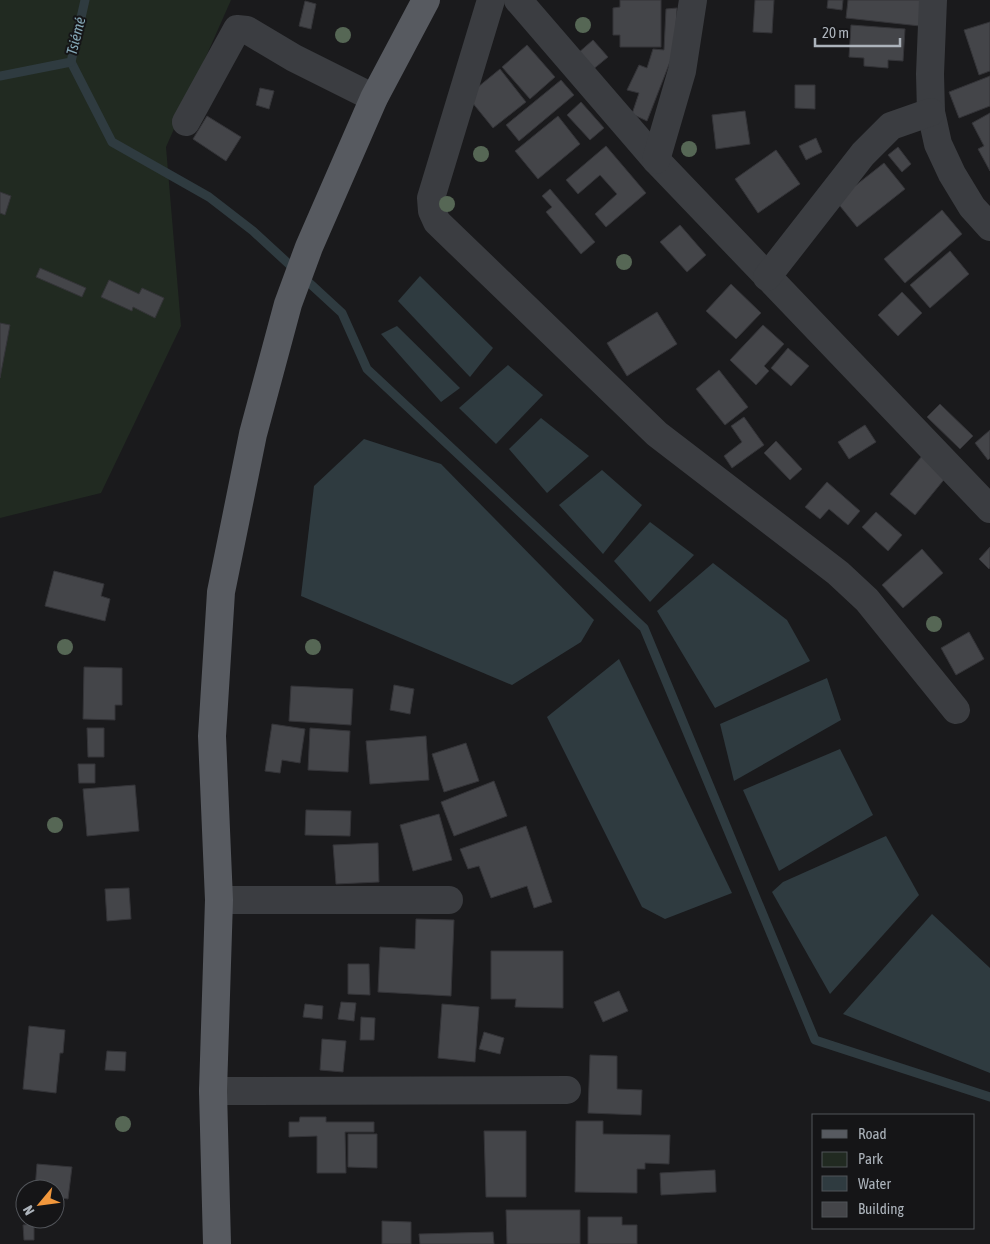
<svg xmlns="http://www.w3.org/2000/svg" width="990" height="1244" font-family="'Asap Condensed',sans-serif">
	<rect width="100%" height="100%" fill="#1a1a1c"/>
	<!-- green -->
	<polygon fill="#212a21" points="0,0 231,0 166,147 181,326 101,493 0,518"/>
	<!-- water -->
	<g fill="#2f3b40">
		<polygon points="420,276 493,348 470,377 398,301"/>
		<polygon points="397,326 460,388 441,402 381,334"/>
		<polygon points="508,365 543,395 496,444 459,408"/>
		<polygon points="541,418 589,456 547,493 509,449"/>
		<polygon points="364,439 441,464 594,620 581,642 512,685 301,596 314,486"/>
		<polygon points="602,470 642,505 603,554 559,505"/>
		<polygon points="650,522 694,555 650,602 614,561"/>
		<polygon points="713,563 787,620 810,661 715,708 657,611"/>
		<polygon points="619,659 732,893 665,919 642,907 547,717"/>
		<polygon points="827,678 841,720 734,781 720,724"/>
		<polygon points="840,749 873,815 779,871 743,790"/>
		<polygon points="886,836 919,895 830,994 772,892 783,882"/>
		<polygon points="932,914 990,968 990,1073 843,1014"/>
	</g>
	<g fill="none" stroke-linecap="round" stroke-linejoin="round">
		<!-- stream -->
		<g stroke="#2f3b40" stroke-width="9">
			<polyline points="71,62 112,142 209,197 253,231 342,313 367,369 644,628 815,1040 990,1097"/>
			<polyline points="0,76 71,62 85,0"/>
		</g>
	</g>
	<!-- building -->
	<g fill="#444549" stroke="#343438">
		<polygon points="620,0 661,0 661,47 620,47 620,35 613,35 613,8 620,7"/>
		<polygon points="755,0 774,0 772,33 753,32"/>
		<polygon points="828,0 843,0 842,10 827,8"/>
		<polygon points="848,0 922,0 920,26 846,18"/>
		<polygon points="305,1 316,4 311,29 299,26"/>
		<polygon points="677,8 675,49 647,121 632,114 639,93 627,90 639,65 647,68 653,49 664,50 666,9"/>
		<polygon points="990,22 990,71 979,75 964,30"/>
		<polygon points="851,25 905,29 903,61 888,60 888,68 864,66 864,58 849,57"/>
		<polygon points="593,40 608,57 591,71 577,54"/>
		<polygon points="527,45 555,77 530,99 502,67"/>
		<polygon points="500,69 526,102 493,128 467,96"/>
		<polygon points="990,76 990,106 959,118 949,92"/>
		<polygon points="561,80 574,95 519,141 506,125"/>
		<polygon points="795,85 815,85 815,109 795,108"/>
		<polygon points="260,88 274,91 269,109 256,105"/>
		<polygon points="581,102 604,128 590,140 567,115"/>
		<polygon points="745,111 750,144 716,149 712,115"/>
		<polygon points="990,113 990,171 978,149 984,146 972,123"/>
		<polygon points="207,116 241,137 226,161 193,139"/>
		<polygon points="558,116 580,144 538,179 515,151"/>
		<polygon points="816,138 822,152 806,160 799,146"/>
		<polygon points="606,146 646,193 606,227 595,214 617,194 600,175 578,194 566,180"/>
		<polygon points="898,147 911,164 902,172 888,155"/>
		<polygon points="776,150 800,184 758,213 735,179"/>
		<polygon points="884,163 905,189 857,227 836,201"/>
		<polygon points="550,189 595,242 581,254 546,212 552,207 542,196"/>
		<polygon points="0,192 11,196 5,215 0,213"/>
		<polygon points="942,210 962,234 905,283 884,259"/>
		<polygon points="680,225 706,255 687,272 660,242"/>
		<polygon points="950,251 969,274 930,308 910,285"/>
		<polygon points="40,268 86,288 82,297 36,277"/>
		<polygon points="109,280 139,294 142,288 164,298 155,318 133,307 132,311 101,297"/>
		<polygon points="731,284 761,313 736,339 706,311"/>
		<polygon points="902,292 922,313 898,336 878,315"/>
		<polygon points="657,312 677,344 627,376 607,343"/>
		<polygon points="0,323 10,325 0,378"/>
		<polygon points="763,325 784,344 764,366 769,371 756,385 730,360"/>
		<polygon points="788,348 809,366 791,386 771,368"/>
		<polygon points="719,370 748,407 725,425 696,389"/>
		<polygon points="940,404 973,436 960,449 927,417"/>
		<polygon points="744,417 764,445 732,468 724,456 742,442 731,426"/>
		<polygon points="865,425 876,442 849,459 838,442"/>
		<polygon points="990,430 990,458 988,460 975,443"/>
		<polygon points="776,441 802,469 790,480 764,453"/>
		<polygon points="922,456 947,476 915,515 890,494"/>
		<polygon points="827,482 860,511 848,525 829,509 820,519 805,507"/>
		<polygon points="876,512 902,535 888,551 862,527"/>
		<polygon points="990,547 990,567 989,569 979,559"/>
		<polygon points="922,549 943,573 903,608 882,585"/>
		<polygon points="54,571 104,584 101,596 110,599 105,621 45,606"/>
		<polygon points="969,632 984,659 956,675 941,648"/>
		<polygon points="84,667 122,668 122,705 115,705 115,720 83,719"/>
		<polygon points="394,685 414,689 410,714 390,710"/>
		<polygon points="291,686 353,689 351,725 289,721"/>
		<polygon points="272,724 305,729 300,763 282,760 280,773 265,771"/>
		<polygon points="87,728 104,728 104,757 88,757"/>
		<polygon points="310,728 350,731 348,772 308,770"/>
		<polygon points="426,736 429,780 370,784 366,741"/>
		<polygon points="466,743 479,781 444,792 432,754"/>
		<polygon points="78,764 95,764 95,783 79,783"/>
		<polygon points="494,781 507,816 454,836 441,802"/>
		<polygon points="135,785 139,831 87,836 83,789"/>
		<polygon points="306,810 351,811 350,836 305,835"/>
		<polygon points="439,814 452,860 413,871 400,825"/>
		<polygon points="526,826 552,902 534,908 527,886 491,898 479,866 468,869 460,849"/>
		<polygon points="378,843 379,882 336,884 333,845"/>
		<polygon points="129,888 131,919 107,921 105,889"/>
		<polygon points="416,919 454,920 451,996 378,992 380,947 415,949"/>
		<polygon points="491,951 563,951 563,1008 515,1007 516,999 491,999"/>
		<polygon points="348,964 369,964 370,995 348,994"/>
		<polygon points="619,991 628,1011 603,1022 594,1002"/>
		<polygon points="341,1002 356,1003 354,1021 338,1019"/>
		<polygon points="305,1004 323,1006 322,1019 303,1017"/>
		<polygon points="442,1004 479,1007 475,1062 438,1058"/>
		<polygon points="361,1017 375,1018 374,1040 360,1040"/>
		<polygon points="29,1026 65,1030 63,1053 60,1053 56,1093 23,1089"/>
		<polygon points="484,1032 504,1038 500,1054 479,1049"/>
		<polygon points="322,1039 346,1041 343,1072 320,1070"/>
		<polygon points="107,1051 126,1052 125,1071 105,1070"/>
		<polygon points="590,1055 617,1056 617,1089 642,1090 641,1115 588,1113"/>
		<polygon points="300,1117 326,1117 326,1122 374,1122 374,1132 345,1132 346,1173 317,1173 317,1136 289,1137 289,1122 299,1122"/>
		<polygon points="576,1121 603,1121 603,1134 670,1135 669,1164 645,1163 645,1169 637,1169 637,1193 575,1192"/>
		<polygon points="484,1131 526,1131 526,1197 486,1197"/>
		<polygon points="348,1134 377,1134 377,1168 348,1167"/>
		<polygon points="37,1164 72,1167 68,1199 55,1197 55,1189 35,1189"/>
		<polygon points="715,1170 716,1192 661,1195 660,1173"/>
		<polygon points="506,1210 580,1210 580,1244 507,1244"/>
		<polygon points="588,1217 622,1217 622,1225 637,1225 637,1244 588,1244"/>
		<polygon points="382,1221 411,1222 411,1244 382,1244"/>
		<polygon points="34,1224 34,1240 24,1240 23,1225"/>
		<polygon points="493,1232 494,1244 420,1244 419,1234"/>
	</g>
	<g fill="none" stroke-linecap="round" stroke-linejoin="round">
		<!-- minor -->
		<g stroke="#3b3d41" stroke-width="28">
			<polyline points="491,0 431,198 432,211 437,222 657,434 838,573 867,600 956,710"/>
			<polyline points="518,0 656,160 990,509"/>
			<polyline points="933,0 930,74 931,112 938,144 952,174 972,207 990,227"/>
			<polyline points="186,122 237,29 247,30 294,58 374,98"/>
			<polyline points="656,160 682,71 693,0"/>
			<polyline points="767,277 863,154 891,126 931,112"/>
			<polyline points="219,900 449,900"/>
			<polyline points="213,1091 567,1090"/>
		</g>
		<!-- major -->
		<polyline stroke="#575a60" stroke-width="28" points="217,1244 213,1091 219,900 212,736 221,592 253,434 288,304 309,247 374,98 426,0"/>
	</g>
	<!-- trees -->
	<g fill="#566755">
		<circle cx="583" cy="25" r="8"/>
		<circle cx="343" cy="35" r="8"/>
		<circle cx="689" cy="149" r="8"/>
		<circle cx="481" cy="154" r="8"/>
		<circle cx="447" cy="204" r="8"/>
		<circle cx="624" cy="262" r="8"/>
		<circle cx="934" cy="624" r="8"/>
		<circle cx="65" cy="647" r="8"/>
		<circle cx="313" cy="647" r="8"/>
		<circle cx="55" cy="825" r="8"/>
		<circle cx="123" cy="1124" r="8"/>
	</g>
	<g text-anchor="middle" stroke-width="4" stroke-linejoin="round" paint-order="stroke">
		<!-- water labels -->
		<g font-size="15" font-style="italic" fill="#84a6b5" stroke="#151517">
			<text transform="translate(76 36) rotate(-76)" y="5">Tsiémé</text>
		</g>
	</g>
	<!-- legend -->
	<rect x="812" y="1114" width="162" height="115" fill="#151517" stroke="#515459"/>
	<rect x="822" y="1130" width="25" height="8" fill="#575a60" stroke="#515459"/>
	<text x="858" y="1139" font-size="15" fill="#acb3bb">Road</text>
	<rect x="822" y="1152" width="25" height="15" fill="#212a21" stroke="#515459"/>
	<text x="858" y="1164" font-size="15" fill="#acb3bb">Park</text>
	<rect x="822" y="1176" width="25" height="15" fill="#2f3b40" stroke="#515459"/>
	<text x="858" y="1189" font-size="15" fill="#acb3bb">Water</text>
	<rect x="822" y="1202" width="25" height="15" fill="#444549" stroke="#515459"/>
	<text x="858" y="1214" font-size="15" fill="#acb3bb">Building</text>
	<!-- north arrow -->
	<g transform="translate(40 1204) rotate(241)"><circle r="24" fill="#151517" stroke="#515459"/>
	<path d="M0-4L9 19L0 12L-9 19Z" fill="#f1973c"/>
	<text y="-8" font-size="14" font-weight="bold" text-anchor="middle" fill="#acb3bb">N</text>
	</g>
	<!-- scale -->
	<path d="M815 38v8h85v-8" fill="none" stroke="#acb3bb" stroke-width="2.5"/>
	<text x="822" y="38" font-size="15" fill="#acb3bb" stroke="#151517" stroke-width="4" paint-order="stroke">20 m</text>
</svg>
